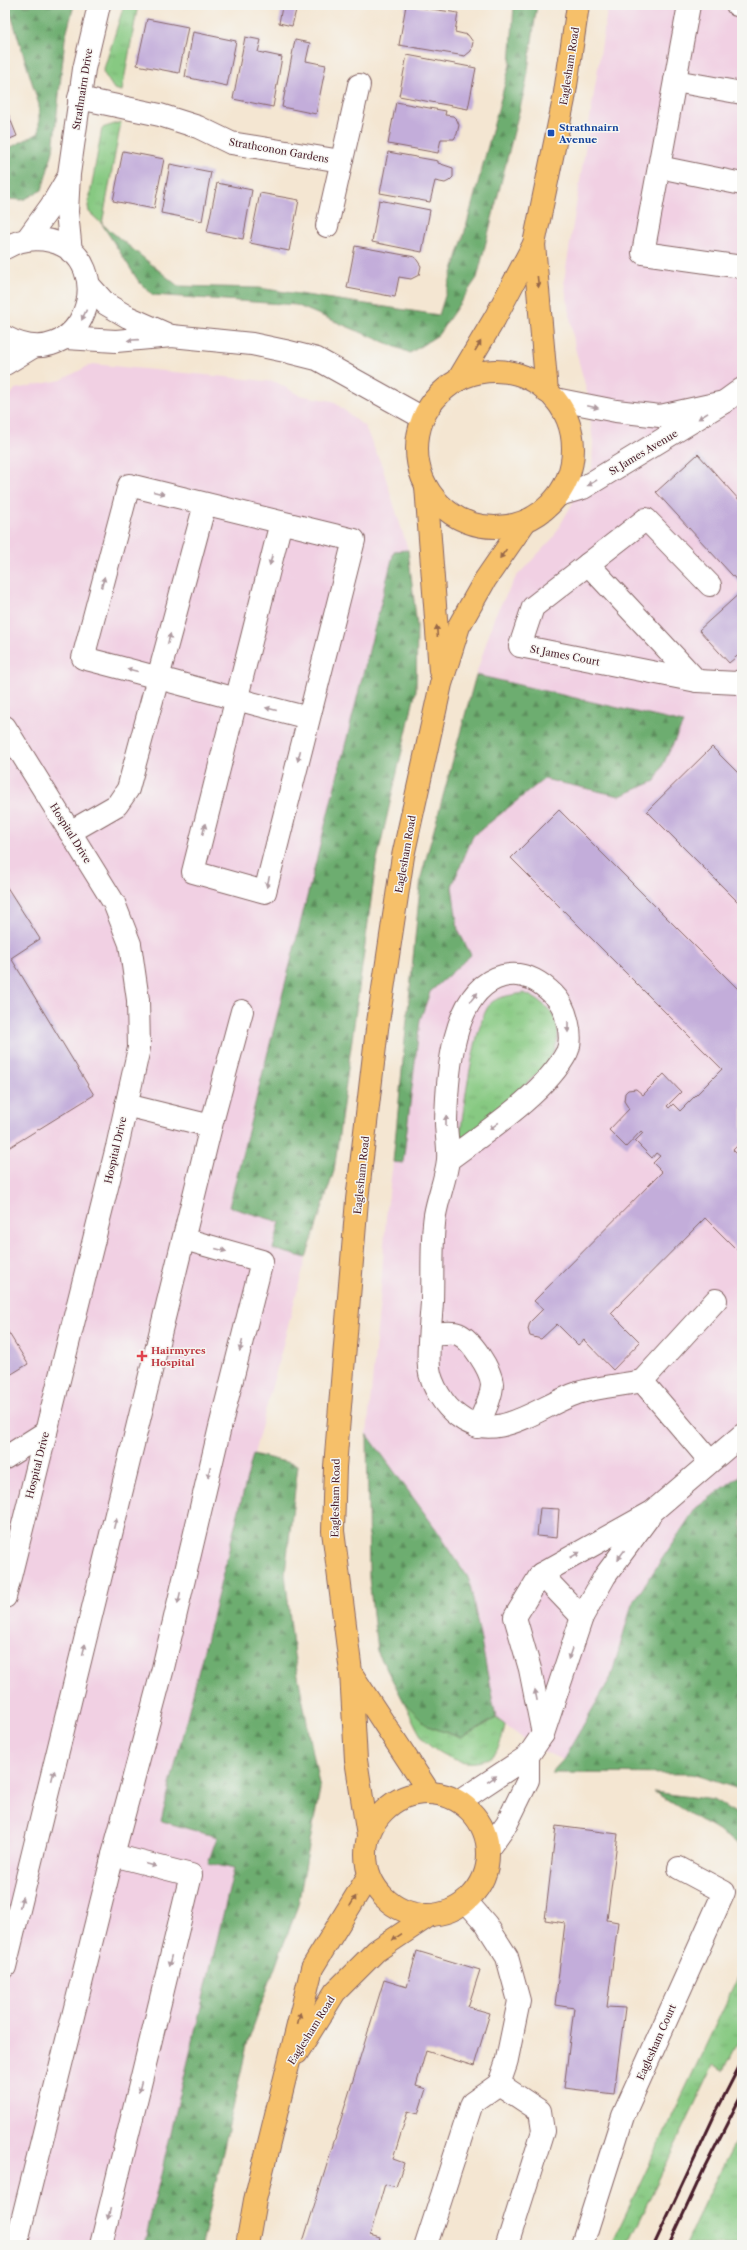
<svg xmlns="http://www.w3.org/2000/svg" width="747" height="2250" font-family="'Libre Caslon Text',serif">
	<defs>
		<pattern id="grass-tufts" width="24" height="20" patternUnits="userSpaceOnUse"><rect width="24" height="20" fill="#87c982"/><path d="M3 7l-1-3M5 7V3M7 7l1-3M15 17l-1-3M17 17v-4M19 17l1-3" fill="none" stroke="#76ac70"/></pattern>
		<pattern id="forest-firs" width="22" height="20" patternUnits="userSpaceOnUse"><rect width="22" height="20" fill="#6dad70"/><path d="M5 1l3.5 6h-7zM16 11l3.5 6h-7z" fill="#5c8c5c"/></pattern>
	</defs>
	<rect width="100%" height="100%" fill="#f6f6f2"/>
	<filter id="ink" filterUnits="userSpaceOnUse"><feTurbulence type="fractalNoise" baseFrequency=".025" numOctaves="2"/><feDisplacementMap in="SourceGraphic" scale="8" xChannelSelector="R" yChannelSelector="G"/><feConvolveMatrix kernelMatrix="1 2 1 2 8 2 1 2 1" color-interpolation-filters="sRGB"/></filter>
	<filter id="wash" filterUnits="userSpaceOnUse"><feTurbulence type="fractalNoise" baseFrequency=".012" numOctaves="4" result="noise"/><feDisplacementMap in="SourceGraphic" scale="16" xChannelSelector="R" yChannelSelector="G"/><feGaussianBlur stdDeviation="0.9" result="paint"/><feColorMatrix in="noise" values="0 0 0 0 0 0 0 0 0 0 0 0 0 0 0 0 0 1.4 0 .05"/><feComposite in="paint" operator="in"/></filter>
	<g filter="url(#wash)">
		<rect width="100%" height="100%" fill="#f4e6d2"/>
		<!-- built -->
		<g fill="#f1d0e3">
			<polygon points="608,5 742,5 742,1474 696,1508 632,1604 611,1677 563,1760 534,1747 496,1718 469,1579 367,1434 380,1300 386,1217 393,1162 403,1163 420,1020 430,992 471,955 458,930 452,886 473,836 544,779 620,796 683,723 476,675 495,615 516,577 553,538 592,468 593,443 587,392 575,348 564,281"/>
			<polygon points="92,364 276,382 299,395 333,401 365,427 382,466 408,550 417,626 416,690 376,864 334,1171 306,1258 254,1454 298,1465 285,1573 294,1655 320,1789 298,1905 248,2041 202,2245 5,2245 5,403 15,389 61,380"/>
		</g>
		<!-- grass -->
		<g fill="url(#grass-tufts)" stroke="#687456">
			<polygon points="124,5 138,5 122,91 114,89 103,72"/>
			<polygon points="121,122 102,224 89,212 88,206 102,128"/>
			<path d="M524,993c37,16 44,42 20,74l-75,71 -9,-2c3,-25 15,-115 30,-132 7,-8 23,-9 34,-11z"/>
			<path d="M404,1702l24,24 33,12 35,-20 9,7c-2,10 -4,21 -11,29 -18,17 -49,5 -65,-9 -9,-6 -19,-32 -25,-43z"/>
			<polygon points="742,1969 742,2035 724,2070 714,2065 627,2245 611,2245"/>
			<polygon points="742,2129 742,2245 685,2245 709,2192"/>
		</g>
		<!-- forest -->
		<g fill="url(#forest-firs)" stroke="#5c664e">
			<polygon points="8,5 74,5 65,39 53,151 42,190 23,200 5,199 5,150 39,133 39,105"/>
			<polygon points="514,5 537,5 526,84 477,278 438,335 410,353 296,305 153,295 139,282 102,224 178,286 259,288 439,315 463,238 510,65"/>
			<polygon points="408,550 417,626 416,690 376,864 334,1171 306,1258 273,1249 280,1222 229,1207 394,551"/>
			<polygon points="476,675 683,723 655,781 620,796 544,779 473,836 452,886 458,930 471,955 430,992 420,1020 403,1163 393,1162 421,877"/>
			<polygon points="367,1434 436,1529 469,1579 496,1718 461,1738 428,1726 404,1702 377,1651 369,1578"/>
			<polygon points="253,1454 298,1465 285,1573 294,1655 320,1789 298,1905 248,2041 202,2245 144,2245 234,1869 208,1863 217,1837 161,1821"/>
			<polygon points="742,1474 742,1790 692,1774 551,1773 563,1760 611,1677 632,1604 696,1508"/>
			<polygon points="654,1792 714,1800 742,1817 742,1846"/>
		</g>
		<g id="blocks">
			<!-- building -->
			<g fill="#c3adda">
				<polygon points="406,5 458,13 455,32 468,35 473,42 471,51 465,56 399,45"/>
				<polygon points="282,7 296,10 292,26 279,23"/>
				<polygon points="147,19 188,27 179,73 137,65"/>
				<polygon points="193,32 236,41 227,86 185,77"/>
				<polygon points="245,37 261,40 258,52 282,57 273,107 233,99"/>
				<polygon points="295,40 310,43 306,61 326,65 316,114 282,107"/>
				<polygon points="407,55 476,68 468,109 399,96"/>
				<polygon points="396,102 446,111 445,115 453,116 457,120 459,125 457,134 454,139 441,139 438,153 388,144"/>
				<polygon points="5,106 17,136 5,141"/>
				<polygon points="123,151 164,159 154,209 113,201"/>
				<polygon points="388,152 438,161 438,163 453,168 453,177 449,181 445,183 435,181 430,202 380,193"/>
				<polygon points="170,164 211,172 202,221 161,213"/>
				<polygon points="217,183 252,190 243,239 207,232"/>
				<polygon points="260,193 299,200 289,251 250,243"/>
				<polygon points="379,200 430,210 422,252 372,242"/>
				<polygon points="355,246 415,257 421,266 419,275 411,279 399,277 395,297 347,288"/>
				<polygon points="698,454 740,501 742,500 742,586 656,492"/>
				<polygon points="742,591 742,652 729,663 699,630"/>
				<polygon points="712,747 740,775 742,773 742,906 647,811"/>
				<polygon points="559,810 742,993 742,1141 733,1150 742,1159 742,1255 705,1218 611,1313 640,1342 613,1370 584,1340 578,1345 557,1324 541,1339 530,1336 528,1329 530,1322 543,1309 534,1301 662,1172 653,1163 660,1156 656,1153 652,1158 635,1141 643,1133 641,1131 626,1147 609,1130 629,1109 624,1101 625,1093 628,1090 636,1089 643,1095 664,1074 681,1092 667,1106 669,1108 673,1104 680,1111 722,1069 511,858"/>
				<polygon points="5,884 40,939 11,958 94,1095 5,1150"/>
				<polygon points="5,1327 28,1364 5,1378"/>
				<polygon points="540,1508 559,1509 557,1538 537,1536"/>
				<polygon points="556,1826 618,1834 607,1920 618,1922 607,2007 625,2008 614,2094 564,2088 574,2008 555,2005 565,1923 545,1920"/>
				<polygon points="417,1951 480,1970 468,2007 490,2013 474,2066 426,2051 416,2086 426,2089 418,2114 408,2111 393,2159 404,2163 396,2187 385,2184 370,2235 380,2238 378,2245 302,2245 384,1980 407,1987"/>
			</g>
		</g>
	</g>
	<g filter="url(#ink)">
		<use href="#blocks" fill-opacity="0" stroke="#866565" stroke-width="1"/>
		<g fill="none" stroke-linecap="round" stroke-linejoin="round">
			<!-- minor casing -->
			<g stroke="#866565" stroke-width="24">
				<g id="minor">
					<polyline points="689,5 643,253 742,267"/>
					<polyline points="737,5 742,6"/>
					<polyline points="675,81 742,93"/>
					<polyline points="79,98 160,115 198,127 231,143 341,161"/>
					<polyline points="659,167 742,184"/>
					<polyline points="327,226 359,85"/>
					<polyline points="27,239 51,206 67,179"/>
					<path d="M5,248c15,-9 29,-11 46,-7 71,18 33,139 -46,96"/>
					<polyline points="71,252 67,212 69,174 84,69 99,5"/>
					<polyline points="89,285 106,304 128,317 171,336"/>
					<polyline points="65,338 116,341 172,336 252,344 285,351 317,359 423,418"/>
					<polyline points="5,364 33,347"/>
					<polyline points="555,399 616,411 660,416 724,402 583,488 559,495"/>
					<polyline points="724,402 742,389"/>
					<path d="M281,522l-88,350 72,20 89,-352c-75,-18 -150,-36 -225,-55l-46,173c75,19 150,41 226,60"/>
					<polyline points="588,564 697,681"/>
					<polyline points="710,585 646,519 533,607 520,646 697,681 738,683 742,680"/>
					<polyline points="5,727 114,903 130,944 138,1000 139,1048 117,1147 5,1597"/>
					<polyline points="70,832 117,805 128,789 205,504"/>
					<polyline points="211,1126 242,1011"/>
					<path d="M448,1160c36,-27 98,-67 119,-108 7,-15 -1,-46 -13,-57 -14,-14 -30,-24 -51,-19 -52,13 -56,103 -57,146 0,12 3,25 2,38 -2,18 -10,37 -13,55 -4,28 -2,58 -3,86 -1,22 -5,45 -3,67 2,17 15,38 29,48 38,31 85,-13 123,-24 19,-5 41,-7 61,-11"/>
					<path d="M430,1334c8,0 21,-3 28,0 13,5 33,36 34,50 0,14 -10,31 -15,43"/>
					<polyline points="5,1458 46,1432"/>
					<polyline points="710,1461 642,1381 716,1300"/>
					<polyline points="541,1574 582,1617"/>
					<polyline points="543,1734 530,1669 515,1617 541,1574 652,1512 742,1435"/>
					<polyline points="528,1756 543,1734 582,1617 605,1576 648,1518"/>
					<polyline points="460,1801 528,1756 528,1780 507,1823 488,1849"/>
					<polyline points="466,1901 486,1924 507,1957 519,2001 506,2064 499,2084"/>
					<polyline points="5,1967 211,1126 126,1105"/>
					<polyline points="16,2245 113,1855 163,1668 220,1427 262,1261 184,1239"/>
					<polyline points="101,2245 191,1875 113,1855"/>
					<polyline points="426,2245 472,2103 499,2084 540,2111 543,2131 507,2245"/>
					<polyline points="582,2245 623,2116 724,1892 679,1868"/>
				</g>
			</g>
			<!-- major casing -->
			<g stroke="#866565" stroke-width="24">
				<g id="major">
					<polyline points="534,244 547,392"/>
					<circle cx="495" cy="449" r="78"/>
					<polyline points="458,380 495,318 534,244 564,99 578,5"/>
					<polyline points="426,486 440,671"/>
					<polyline points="351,1673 429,1792"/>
					<circle cx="427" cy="1854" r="61"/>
					<polyline points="368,1836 356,1760 351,1672 333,1531 335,1467 357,1200 377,1029 403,856 441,684 459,626 485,580 525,522"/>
					<polyline points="297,2053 335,1992 376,1951 430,1915"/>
					<polyline points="247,2245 255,2200 312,1968 369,1875"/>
				</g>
			</g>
			<!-- minor -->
			<use href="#minor" stroke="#fff" stroke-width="22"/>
			<!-- major -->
			<use href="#major" stroke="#f6c06b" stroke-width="22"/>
			<!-- rail -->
			<g stroke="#4a1f2b" stroke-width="3">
				<polyline points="654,2245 716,2112 742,2061"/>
				<polyline points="669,2245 704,2169 742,2094"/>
			</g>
		</g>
		<!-- one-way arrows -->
		<defs><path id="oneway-solid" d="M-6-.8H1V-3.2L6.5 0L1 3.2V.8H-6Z"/></defs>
		<g fill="#976748">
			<use href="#oneway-solid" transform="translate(538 282) rotate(84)"/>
			<use href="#oneway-solid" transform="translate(478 346) rotate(-59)"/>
			<use href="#oneway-solid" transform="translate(503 554) rotate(125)"/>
			<use href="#oneway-solid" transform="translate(437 631) rotate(-94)"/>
			<use href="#oneway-solid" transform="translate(353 1901) rotate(-59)"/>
			<use href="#oneway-solid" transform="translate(397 1937) rotate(146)"/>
			<use href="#oneway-solid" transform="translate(299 2018) rotate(-76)"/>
		</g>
		<g fill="#ae9aa0">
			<use href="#oneway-solid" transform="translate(84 315) rotate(115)"/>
			<use href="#oneway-solid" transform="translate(133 340) rotate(176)"/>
			<use href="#oneway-solid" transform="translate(593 407) rotate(12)"/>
			<use href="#oneway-solid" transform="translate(703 416) rotate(148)"/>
			<use href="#oneway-solid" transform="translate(592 483) rotate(149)"/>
			<use href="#oneway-solid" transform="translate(159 493) rotate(14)"/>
			<use href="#oneway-solid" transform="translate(271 560) rotate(104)"/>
			<use href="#oneway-solid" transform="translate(103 582) rotate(-75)"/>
			<use href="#oneway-solid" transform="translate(169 639) rotate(-75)"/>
			<use href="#oneway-solid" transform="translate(132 670) rotate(-166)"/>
			<use href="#oneway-solid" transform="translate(271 709) rotate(-166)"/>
			<use href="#oneway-solid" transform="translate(299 756) rotate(104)"/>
			<use href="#oneway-solid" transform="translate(204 829) rotate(-76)"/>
			<use href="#oneway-solid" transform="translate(268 882) rotate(104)"/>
			<use href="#oneway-solid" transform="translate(474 997) rotate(-50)"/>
			<use href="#oneway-solid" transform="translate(568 1027) rotate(90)"/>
			<use href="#oneway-solid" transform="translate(446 1121) rotate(-90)"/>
			<use href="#oneway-solid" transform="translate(494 1126) rotate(144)"/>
			<use href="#oneway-solid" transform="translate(221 1250) rotate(15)"/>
			<use href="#oneway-solid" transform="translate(241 1346) rotate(104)"/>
			<use href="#oneway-solid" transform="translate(209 1472) rotate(103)"/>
			<use href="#oneway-solid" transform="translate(115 1523) rotate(-76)"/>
			<use href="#oneway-solid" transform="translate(575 1555) rotate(-29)"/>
			<use href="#oneway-solid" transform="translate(621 1555) rotate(126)"/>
			<use href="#oneway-solid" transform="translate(179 1598) rotate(103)"/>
			<use href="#oneway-solid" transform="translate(84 1649) rotate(-76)"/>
			<use href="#oneway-solid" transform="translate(570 1654) rotate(109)"/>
			<use href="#oneway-solid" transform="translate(536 1695) rotate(-101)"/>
			<use href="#oneway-solid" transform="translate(53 1775) rotate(-76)"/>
			<use href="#oneway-solid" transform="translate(492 1779) rotate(-35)"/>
			<use href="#oneway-solid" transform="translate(151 1865) rotate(14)"/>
			<use href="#oneway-solid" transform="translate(21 1902) rotate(-76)"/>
			<use href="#oneway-solid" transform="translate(170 1961) rotate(104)"/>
			<use href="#oneway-solid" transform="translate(140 2087) rotate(104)"/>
			<use href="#oneway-solid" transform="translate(109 2214) rotate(104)"/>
		</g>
	</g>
	<!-- markers -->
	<rect fill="#1a4fb4" stroke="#f6f6f2" stroke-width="1.5" x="547" y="129" width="8" height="8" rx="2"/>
	<path fill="#e0444e" stroke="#f6f6f2" stroke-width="1.5" d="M140 1350h4v4h4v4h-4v4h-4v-4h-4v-4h4z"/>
	<g text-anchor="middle" stroke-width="3" stroke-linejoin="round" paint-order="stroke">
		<!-- street labels -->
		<g font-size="10" fill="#4a1f2b" stroke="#f6f6f2">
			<text transform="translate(569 66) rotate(-81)" y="4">Eaglesham Road</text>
			<text transform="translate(82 89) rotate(-81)" y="4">Strathnairn Drive</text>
			<text transform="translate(279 150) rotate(10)" y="4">Strathconon Gardens</text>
			<text transform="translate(643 452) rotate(-31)" y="4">St James Avenue</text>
			<text transform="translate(565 655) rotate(11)" y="4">St James Court</text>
			<text transform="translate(71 833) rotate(58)" y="4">Hospital Drive</text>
			<text transform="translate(405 854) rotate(-80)" y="4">Eaglesham Road</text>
			<text transform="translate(115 1150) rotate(-77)" y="4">Hospital Drive</text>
			<text transform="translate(361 1175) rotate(-84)" y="4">Eaglesham Road</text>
			<text transform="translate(37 1465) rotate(-76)" y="4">Hospital Drive</text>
			<text transform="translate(335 1498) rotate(-89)" y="4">Eaglesham Road</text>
			<text transform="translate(311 2030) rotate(-58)" y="4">Eaglesham Road</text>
			<text transform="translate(656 2042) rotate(-66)" y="4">Eaglesham Court</text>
		</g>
		<!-- transit labels -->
		<g font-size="10" font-weight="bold" fill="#164399" stroke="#f6f6f2" text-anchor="start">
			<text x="559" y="131">Strathnairn<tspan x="559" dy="12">Avenue</tspan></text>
		</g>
		<!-- health labels -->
		<g font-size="10" font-weight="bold" fill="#be3a42" stroke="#f6f6f2" text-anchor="start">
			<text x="151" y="1354">Hairmyres<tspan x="151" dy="12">Hospital</tspan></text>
		</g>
	</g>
	<!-- margin -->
	<rect width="747" height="2250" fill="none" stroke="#f6f6f2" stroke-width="20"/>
</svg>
